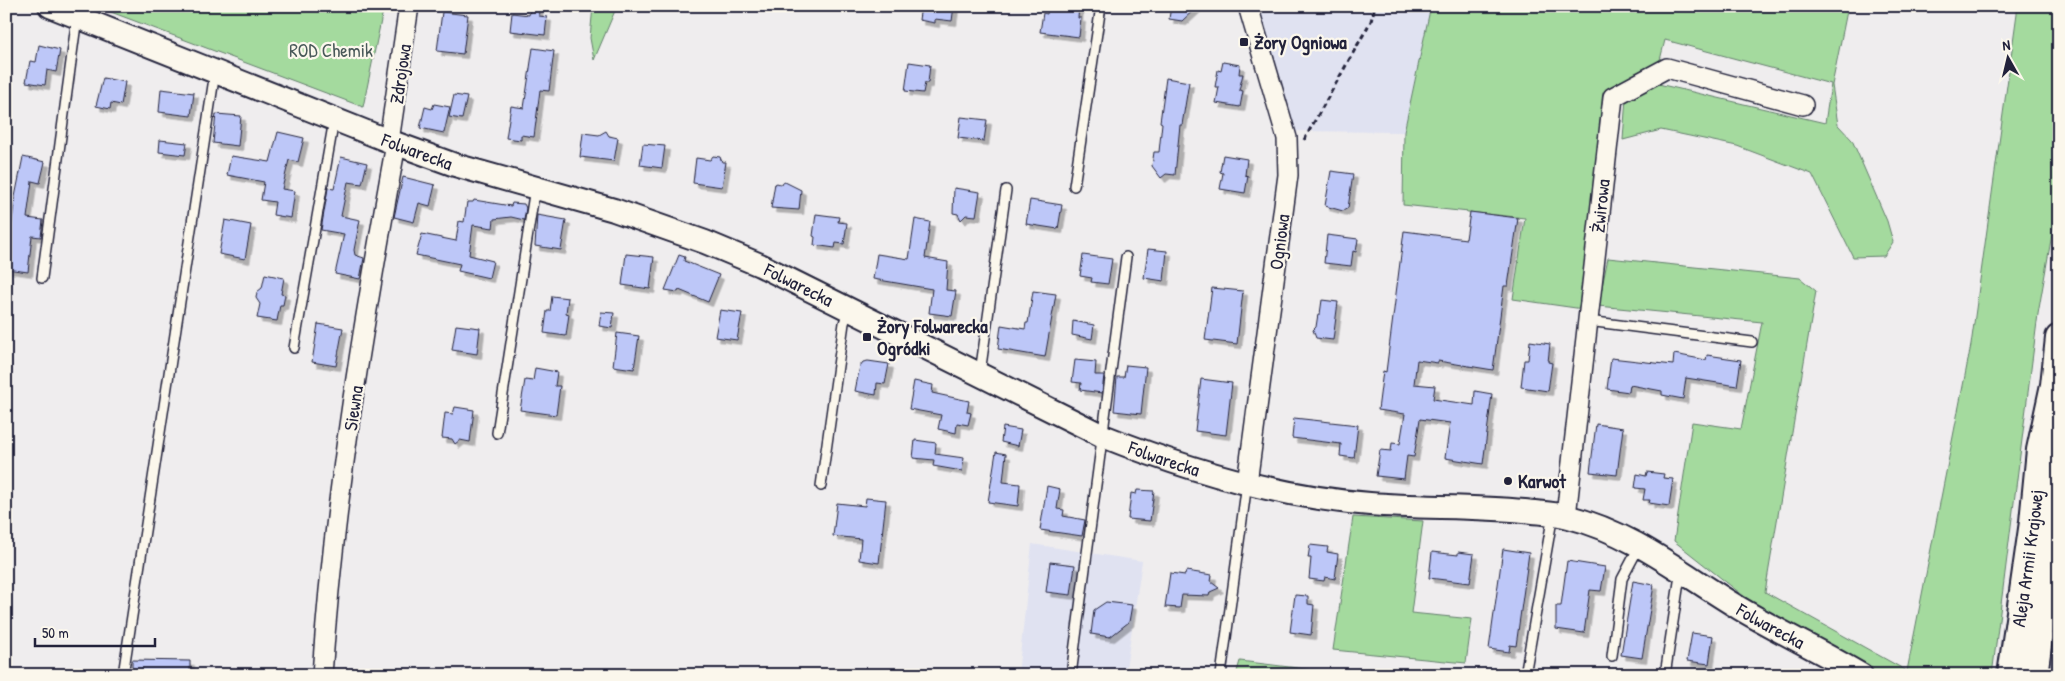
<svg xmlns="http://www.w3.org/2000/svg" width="2065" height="681" font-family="'Patrick Hand',sans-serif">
	<defs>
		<filter id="shadow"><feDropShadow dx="4.5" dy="4.5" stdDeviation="0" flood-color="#0004"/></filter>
	</defs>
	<rect width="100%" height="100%" fill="#efedee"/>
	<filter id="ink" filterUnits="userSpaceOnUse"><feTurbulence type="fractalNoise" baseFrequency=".02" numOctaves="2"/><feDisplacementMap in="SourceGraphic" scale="10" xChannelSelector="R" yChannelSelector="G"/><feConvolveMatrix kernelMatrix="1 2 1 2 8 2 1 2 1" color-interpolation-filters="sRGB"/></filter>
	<g filter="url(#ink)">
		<!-- built -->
		<g fill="#e0e2f1">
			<polygon points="1236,6 1442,6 1430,10 1404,132 1281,131 1274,122"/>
			<polygon points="1032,544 1142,561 1125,675 1018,675"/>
		</g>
		<!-- green -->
		<g fill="#a4da9e" stroke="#637e6c">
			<polygon points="95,6 384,6 363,107"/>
			<polygon points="593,6 617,6 594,60 590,38"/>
			<polygon points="1442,6 1848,6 1832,85 1838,125 1852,140 1887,221 1893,242 1884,256 1853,257 1812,174 1737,146 1661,130 1623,140 1626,97 1654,83 1825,123 1831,84 1665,40 1659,64 1605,91 1583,309 1513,299 1525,218 1403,205 1404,132 1430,10"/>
			<polygon points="2018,6 2059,6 2059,194 2038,314 1992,675 1880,675 1750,601 1674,541 1692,422 1741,429 1762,322 1598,306 1608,258 1800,278 1816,291 1765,592 1907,671 1971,345"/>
			<polygon points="1353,517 1423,521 1411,613 1472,619 1466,663 1333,650"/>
			<polygon points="1240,661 1330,672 1332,675 1236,675"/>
		</g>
		<!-- building -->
		<g fill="#bdc7f8" stroke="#22223b" filter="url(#shadow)">
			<polygon points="531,6 538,6 539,16 547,17 545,35 510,31 512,13 529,15"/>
			<polygon points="921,6 954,6 952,21 935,19 935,23 919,20"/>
			<polygon points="1048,6 1079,6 1078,18 1081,18 1079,37 1040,32 1043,13 1047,14"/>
			<polygon points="1171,6 1198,6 1182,21 1169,19"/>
			<polygon points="442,12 468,15 463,54 437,51"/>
			<polygon points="39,45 60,50 56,72 47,70 45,85 26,82 30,61 36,62"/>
			<polygon points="533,48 554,51 549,91 540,90 534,137 521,135 521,140 506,138 511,106 524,108"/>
			<polygon points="909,62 930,65 928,83 925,83 923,93 905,91"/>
			<polygon points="1223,62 1240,65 1239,74 1243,74 1239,90 1243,91 1240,107 1216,103 1219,87 1215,87 1218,70 1221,71"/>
			<polygon points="103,78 125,82 121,105 111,103 110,109 96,106"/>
			<polygon points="1166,78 1189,82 1182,125 1180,125 1175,175 1166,174 1161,178 1152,166 1154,152 1159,152 1162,123 1160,122"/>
			<polygon points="161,89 194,93 191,116 159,112"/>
			<polygon points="454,95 467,97 462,119 449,117"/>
			<polygon points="434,104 450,107 444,133 420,128 425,107 432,109"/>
			<polygon points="216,114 241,116 238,146 213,143"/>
			<polygon points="961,117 987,120 984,141 958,138"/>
			<polygon points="606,131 609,136 618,138 614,161 580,157 583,133 599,135"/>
			<polygon points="278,132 304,138 298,162 289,160 282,189 295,191 291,218 273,215 275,202 261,200 264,182 227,175 231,156 270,162"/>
			<polygon points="160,140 187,143 185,155 159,152"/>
			<polygon points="643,144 665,146 662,168 640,165"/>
			<polygon points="1223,155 1247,159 1245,175 1248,176 1245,193 1220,189 1223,173 1220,172"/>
			<polygon points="713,156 720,157 722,162 726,162 722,187 693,183 696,158 710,160"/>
			<polygon points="23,157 45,162 40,183 32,181 27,218 43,220 41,237 32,236 28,272 6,269 15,197"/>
			<polygon points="341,157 367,163 362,184 348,182 341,216 360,220 354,250 355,255 364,258 360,279 335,274 344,234 321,230 328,188 334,189"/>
			<polygon points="1331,171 1353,174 1348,208 1343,211 1325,206"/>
			<polygon points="403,177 435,185 430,206 419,203 414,222 394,217"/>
			<polygon points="785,182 801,190 799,210 771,208 775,183 781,184"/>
			<polygon points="954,188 980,192 976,216 966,215 961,220 958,214 953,213"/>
			<polygon points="474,200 511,206 512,203 524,204 526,208 524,220 511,217 494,219 493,228 473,225 469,255 493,261 489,278 458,271 460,264 416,255 422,234 456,241 459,221 464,222 467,202 473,202"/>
			<polygon points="1030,200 1062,205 1058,229 1026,224"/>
			<polygon points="1470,212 1518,218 1508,286 1504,286 1493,370 1438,361 1438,363 1417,360 1414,384 1435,386 1433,399 1474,405 1475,391 1492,394 1483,464 1445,458 1450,423 1420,419 1414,457 1407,456 1404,479 1376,476 1380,450 1391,451 1392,443 1400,444 1405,414 1378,410 1383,371 1386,372 1404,231 1466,239"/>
			<polygon points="816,214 839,217 838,222 847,223 844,244 836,243 835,248 814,245 815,237 813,236"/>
			<polygon points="537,215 566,220 561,250 535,246"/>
			<polygon points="915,219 930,222 925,258 948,262 946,290 956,291 952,316 929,313 932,289 873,279 877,254 909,259"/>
			<polygon points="225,220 251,225 245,259 219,254"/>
			<polygon points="1327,235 1358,239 1356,252 1353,251 1351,266 1324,263"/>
			<polygon points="1148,249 1167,251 1164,281 1144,278"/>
			<polygon points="626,254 654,257 650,289 622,285"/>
			<polygon points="679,255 685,257 684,261 719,275 708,302 679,290 678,292 665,290"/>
			<polygon points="1083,255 1112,259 1108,284 1091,282 1092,278 1080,276"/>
			<polygon points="265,274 284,278 281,294 285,295 283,305 280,305 277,321 257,318 260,304 256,298 257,292 262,288"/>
			<polygon points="1212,288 1243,291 1237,344 1205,340"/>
			<polygon points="1033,291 1056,294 1045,357 998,349 1001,325 1025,329 1026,323 1028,323"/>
			<polygon points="552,296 568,298 566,313 569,314 566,336 544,333 547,311 550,311"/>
			<polygon points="1322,300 1338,302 1333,340 1316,338 1313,330 1316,327 1318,314 1320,314"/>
			<polygon points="720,310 742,313 737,340 715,337"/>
			<polygon points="601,312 614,313 612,328 599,326"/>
			<polygon points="1073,321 1094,325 1092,339 1072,335"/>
			<polygon points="318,324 343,328 336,366 312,362"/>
			<polygon points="456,325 480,328 477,354 452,350"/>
			<polygon points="617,333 639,336 634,369 613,366"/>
			<polygon points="1530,341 1550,344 1548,362 1552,363 1548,391 1521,387 1524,360 1528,360"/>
			<polygon points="1674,354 1706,360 1707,355 1741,360 1737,386 1686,378 1683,399 1662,395 1662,391 1630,385 1629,392 1607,389 1611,358 1673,365"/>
			<polygon points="1075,360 1096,362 1095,375 1104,375 1102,393 1080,390 1081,383 1072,382"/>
			<polygon points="868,361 889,364 885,384 877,383 876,395 855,391 860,366 863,362"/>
			<polygon points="1126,365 1146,367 1141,414 1114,411 1117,377 1124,377"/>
			<polygon points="535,368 557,372 555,386 560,386 556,415 520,410 525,380 533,381"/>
			<polygon points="1201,379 1232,383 1226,435 1195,431"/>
			<polygon points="914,381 933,385 932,393 969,401 967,412 971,413 968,425 957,423 956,433 938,429 941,415 909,409"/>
			<polygon points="455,407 474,410 470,442 460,440 455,444 452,439 442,438 445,413 453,414"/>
			<polygon points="1294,418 1358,425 1354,458 1340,456 1341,444 1292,438"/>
			<polygon points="1596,424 1623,428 1617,475 1590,472"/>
			<polygon points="1003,427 1021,430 1018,446 1001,442"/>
			<polygon points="915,440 936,443 935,454 964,458 962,471 933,466 934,460 913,458"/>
			<polygon points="996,452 1006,454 1003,482 1020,484 1018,506 988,502"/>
			<polygon points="1647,472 1664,474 1663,478 1673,479 1669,506 1649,503 1650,500 1643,500 1645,489 1635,488 1637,474 1646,476"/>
			<polygon points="1047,486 1060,489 1057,509 1064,510 1063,516 1085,520 1082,536 1040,530"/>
			<polygon points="1137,490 1154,491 1150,521 1128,519 1131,493 1136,494"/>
			<polygon points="866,498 886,500 879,563 859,560 861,539 833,536 837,503 865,506"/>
			<polygon points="1310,545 1328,547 1327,552 1338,554 1335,579 1325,577 1324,581 1309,579 1311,558 1308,558"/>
			<polygon points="1503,549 1529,553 1516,646 1510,645 1509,652 1489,649"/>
			<polygon points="1432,552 1458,555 1458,552 1474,554 1470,583 1429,578"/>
			<polygon points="1567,561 1605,567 1601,591 1590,590 1584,633 1556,629 1556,606 1561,606"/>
			<polygon points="1050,562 1075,565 1071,595 1046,592"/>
			<polygon points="1186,571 1212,575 1211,582 1219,588 1210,592 1209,596 1182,595 1180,608 1165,607 1170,573 1185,575"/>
			<polygon points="1633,581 1654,585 1642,658 1621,655"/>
			<polygon points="1295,595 1308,596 1308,604 1314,605 1311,635 1290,632"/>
			<polygon points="1106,602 1132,605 1129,622 1110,637 1091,634 1094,610"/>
			<polygon points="1692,633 1713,636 1709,664 1687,661"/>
			<polygon points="132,660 190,661 190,675 132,675"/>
		</g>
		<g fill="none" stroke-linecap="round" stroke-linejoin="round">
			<!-- service casing -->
			<g stroke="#22223b" stroke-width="12">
				<g id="service">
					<polyline points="1074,186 1101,6"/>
					<polyline points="42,278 77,17"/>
					<polyline points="1588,321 1752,342"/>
					<polyline points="294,348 334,120"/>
					<polyline points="980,373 1006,190"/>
					<polyline points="497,433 535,188"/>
					<polyline points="821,486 844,323 849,309"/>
					<polyline points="1612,656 1622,579 1640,545"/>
					<polyline points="123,675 215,72"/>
					<polyline points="1071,675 1126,257"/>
					<polyline points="1221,675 1247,483"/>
					<polyline points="1525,675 1553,514"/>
					<polyline points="1665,675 1679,582 1683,573"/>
				</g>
			</g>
			<!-- minor casing -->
			<g stroke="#22223b" stroke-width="22">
				<g id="minor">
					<polyline points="389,141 409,6"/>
					<polyline points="1247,483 1288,175 1287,138 1248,6"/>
					<polyline points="1566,516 1613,97 1667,68 1803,105"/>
					<path d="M322,675c12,-178 42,-356 74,-531"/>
				</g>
			</g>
			<!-- tertiary casing -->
			<g stroke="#22223b" stroke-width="26">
				<g id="tertiary">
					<path id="s1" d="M50,6l339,135 66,24 159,45 91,32 55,23 343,171c85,34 176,61 267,68 51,4 103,2 154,7 15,2 30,2 45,6 64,16 115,58 170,91 40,24 82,43 122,67"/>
				</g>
			</g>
			<!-- secondary casing -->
			<g stroke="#22223b" stroke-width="30">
				<g id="secondary">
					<path id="s2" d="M2011,675l22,-153 7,-72 14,-65 5,-47"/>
					<polyline points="2034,675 2050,557 2056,463"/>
				</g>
			</g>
			<!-- path -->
			<polyline stroke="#22223b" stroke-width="3" stroke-dasharray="5 4" stroke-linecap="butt" points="1304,140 1371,21 1375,6"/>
			<!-- service -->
			<use href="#service" stroke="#fbf7ec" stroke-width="9"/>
			<!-- minor -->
			<use href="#minor" stroke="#fbf7ec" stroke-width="19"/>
			<!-- tertiary -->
			<use href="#tertiary" stroke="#fbf7ec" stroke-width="22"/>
			<!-- secondary -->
			<use href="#secondary" stroke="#fbf7ec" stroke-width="26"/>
		</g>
	</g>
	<!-- markers -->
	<g fill="#22223b" stroke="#fbf7ec" stroke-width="2">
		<rect x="1239" y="37" width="10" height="10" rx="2.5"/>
		<rect x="862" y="332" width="10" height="10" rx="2.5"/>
		<circle cx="1508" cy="481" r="5"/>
	</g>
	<g text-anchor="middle" stroke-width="4.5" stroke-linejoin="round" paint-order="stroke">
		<!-- poi labels -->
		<g font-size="19" font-weight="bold" fill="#22223b" stroke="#fbf7ec" text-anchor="start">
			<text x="1254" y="49">Żory Ogniowa</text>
			<text x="877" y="333">Żory Folwarecka<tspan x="877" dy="22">Ogródki</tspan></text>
			<text x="1518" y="488">Karwot</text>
		</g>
		<!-- park labels -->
		<g font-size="19" fill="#495959" stroke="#fbf7ec">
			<text x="331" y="57">ROD Chemik</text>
		</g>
		<!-- street labels -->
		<g font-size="19" fill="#22223b" stroke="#fbf7ec">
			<text transform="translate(400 74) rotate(-82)" y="7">Zdrojowa</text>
			<text dy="7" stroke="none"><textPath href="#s1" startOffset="395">Folwarecka</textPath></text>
			<text transform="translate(1600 206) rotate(-84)" y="7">Żwirowa</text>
			<text transform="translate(1279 242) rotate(-83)" y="7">Ogniowa</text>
			<text dy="7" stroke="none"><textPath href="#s1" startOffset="800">Folwarecka</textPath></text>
			<text transform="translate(353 408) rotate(-82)" y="7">Siewna</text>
			<text dy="7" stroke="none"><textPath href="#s1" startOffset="1205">Folwarecka</textPath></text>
			<text dy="7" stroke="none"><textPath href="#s2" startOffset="118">Aleja Armii Krajowej</textPath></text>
			<text dy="7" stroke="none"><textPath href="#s1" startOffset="1846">Folwarecka</textPath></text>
		</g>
	</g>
	<!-- margin -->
	<rect width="2065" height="681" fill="none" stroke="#fbf7ec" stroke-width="25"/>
	<rect x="12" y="12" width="2040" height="656" fill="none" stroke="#22223b" stroke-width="2" filter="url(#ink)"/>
	<!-- north arrow -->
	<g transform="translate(2008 58) rotate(352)" stroke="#fbf7ec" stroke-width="4" paint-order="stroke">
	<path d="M0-4L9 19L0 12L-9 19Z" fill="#22223b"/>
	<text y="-8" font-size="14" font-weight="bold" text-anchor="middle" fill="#22223b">N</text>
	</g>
	<!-- scale -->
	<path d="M35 638v8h120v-8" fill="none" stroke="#22223b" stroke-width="2.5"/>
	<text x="42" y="638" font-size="15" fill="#22223b" stroke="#fbf7ec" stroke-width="4" paint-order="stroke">50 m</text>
</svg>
